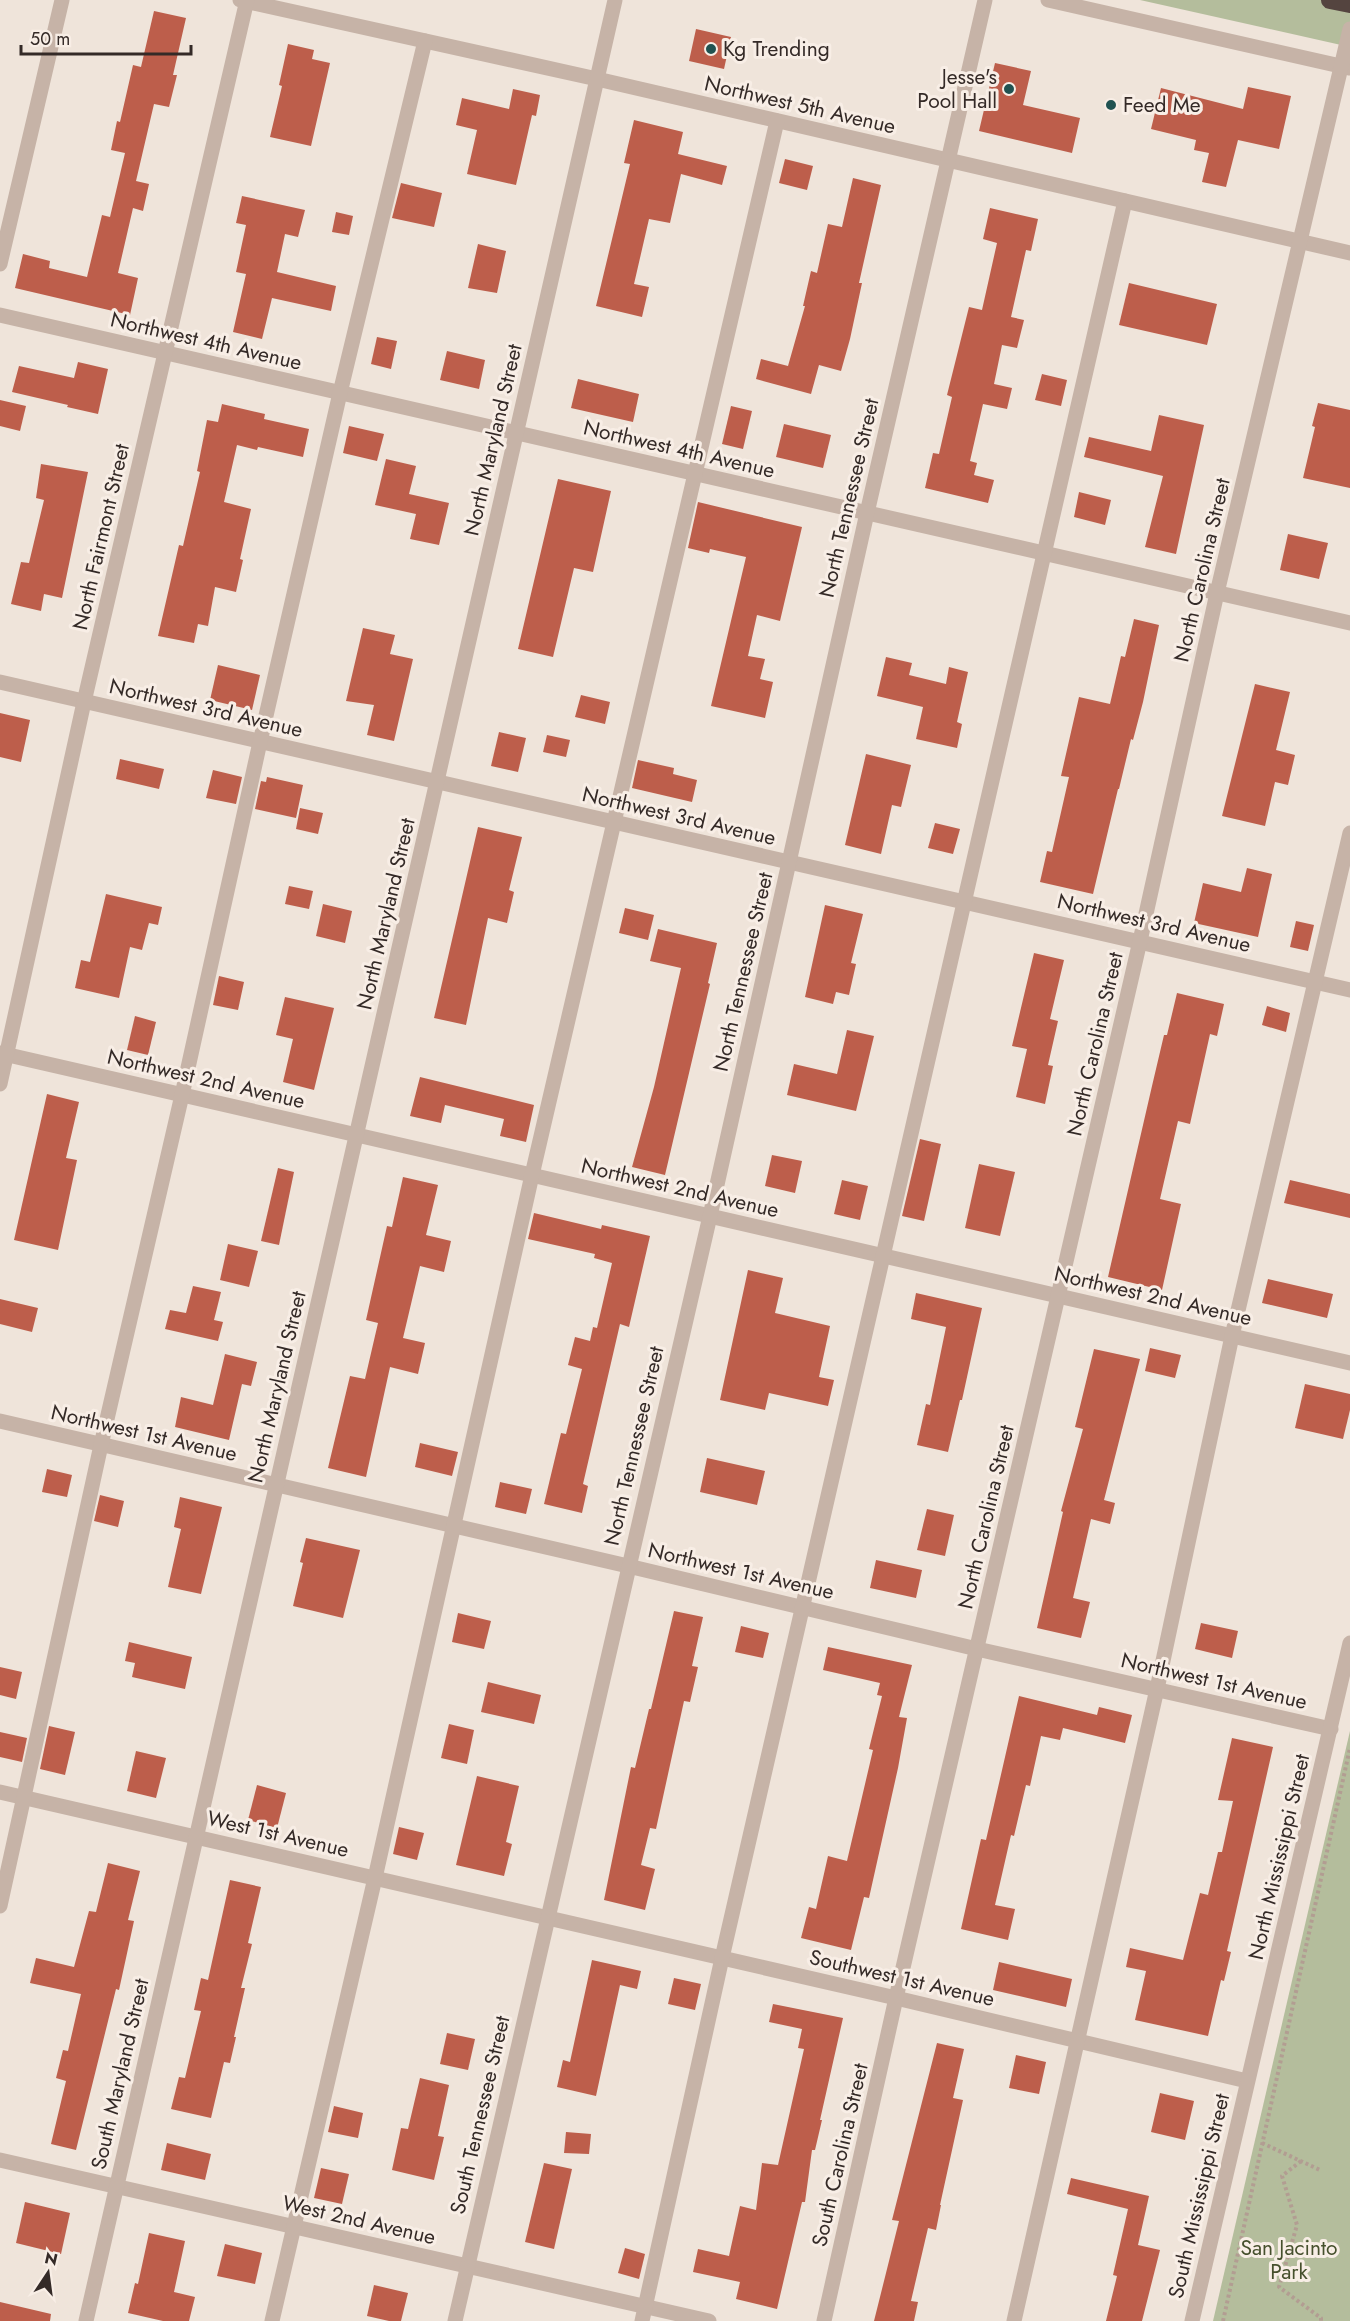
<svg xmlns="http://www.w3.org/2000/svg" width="1350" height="2321" font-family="Jost,sans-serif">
	<rect width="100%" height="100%" fill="#efe4da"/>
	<!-- green -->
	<g fill="#b4bd9c">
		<polygon points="1140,0 1350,0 1350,47"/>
		<polygon points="1350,1731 1350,2321 1213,2321"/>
	</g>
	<!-- building -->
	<g fill="#bd5e4b">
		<polygon points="154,11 186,18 173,75 177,75 169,107 154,104 136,181 149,184 143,211 133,208 118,273 138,278 130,315 15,288 23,254 50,261 49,268 87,277 102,215 110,217 125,153 111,150 117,121 120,122 133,65 141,67"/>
		<polygon points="696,29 731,37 724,69 689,61"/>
		<polygon points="288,44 314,50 312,59 330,63 311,146 270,137 282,86 279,85"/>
		<polygon points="995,63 1031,71 1023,105 1080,118 1072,153 979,131"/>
		<polygon points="1248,87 1291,96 1279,149 1238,140 1226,187 1202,182 1209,153 1194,150 1196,140 1151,129 1161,88 1243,109"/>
		<polygon points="513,89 540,95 536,116 532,115 516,185 467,174 477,130 456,125 462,98 509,109"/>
		<polygon points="634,120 683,132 678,154 727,166 722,185 681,174 670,223 649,219 634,284 649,287 642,317 596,306 630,164 624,163"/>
		<polygon points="785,159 813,166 807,190 779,183"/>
		<polygon points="853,178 881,185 859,283 862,283 850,339 841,371 819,365 811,394 756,379 761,359 788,366 805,306 803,306 811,271 817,273 828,224 842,227"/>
		<polygon points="401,183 442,193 434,227 392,218"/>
		<polygon points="242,196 305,210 298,237 285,234 277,272 336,286 331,311 272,298 262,339 233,332 246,274 236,272 246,225 236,223"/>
		<polygon points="990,208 1038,219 1031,251 1026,250 1011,317 1024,320 1017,348 1002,345 994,384 1012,388 1007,409 983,404 970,461 977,463 974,475 994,480 988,503 925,488 933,453 939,454 952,397 947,395 969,307 982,310 997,243 983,239"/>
		<polygon points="336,212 353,216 349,235 332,232"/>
		<polygon points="478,244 506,251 497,293 468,288"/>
		<polygon points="1129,283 1217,304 1207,345 1119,325"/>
		<polygon points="377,337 397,341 391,369 371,364"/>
		<polygon points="447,351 485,360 479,389 440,380"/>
		<polygon points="78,362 108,369 98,414 67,407 68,405 12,392 19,366 74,378"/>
		<polygon points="1042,374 1067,380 1061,406 1035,400"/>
		<polygon points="578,379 639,394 633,422 571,408"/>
		<polygon points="0,400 26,406 20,431 0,426"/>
		<polygon points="1318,403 1350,410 1350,488 1303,478 1315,427 1312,426"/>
		<polygon points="222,404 265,414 264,419 309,429 303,457 258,447 257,450 237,445 224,502 251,509 240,559 243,560 236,592 215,587 208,626 198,624 194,643 158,636 179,545 183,546 200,472 197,471 207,420 218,422"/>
		<polygon points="731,406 752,411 743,449 722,444"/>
		<polygon points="1159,415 1204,425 1176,554 1145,547 1163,476 1084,457 1089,437 1151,451"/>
		<polygon points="784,424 831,435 823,468 776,457"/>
		<polygon points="349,426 384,434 377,461 343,453"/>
		<polygon points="386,459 416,466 409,494 449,503 439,545 410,539 416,514 375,505"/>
		<polygon points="41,464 88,472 62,598 44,594 41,611 11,604 21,562 29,563 44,500 36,498"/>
		<polygon points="558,479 611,491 593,572 574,568 553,657 518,649"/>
		<polygon points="1079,492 1111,500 1105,525 1074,517"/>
		<polygon points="698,502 802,527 780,621 757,615 748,656 765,659 760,679 773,682 765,718 711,706 746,557 710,549 709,553 688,548"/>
		<polygon points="1288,534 1328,543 1319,579 1280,570"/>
		<polygon points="1134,619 1159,625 1143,702 1133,740 1131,739 1119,789 1118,789 1093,894 1040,882 1047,851 1052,852 1069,777 1061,776 1079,697 1110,704 1121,656 1125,657"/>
		<polygon points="363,628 395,635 390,654 413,659 394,741 367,735 374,705 346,701"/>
		<polygon points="886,657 912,663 909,675 946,684 949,667 968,672 957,722 962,724 957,748 916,739 923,707 877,696"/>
		<polygon points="218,665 260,675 252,710 210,700"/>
		<polygon points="1255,684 1290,692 1276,750 1295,755 1288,785 1275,782 1265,826 1222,816"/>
		<polygon points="581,695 610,702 605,724 575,717"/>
		<polygon points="0,713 30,720 21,762 0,757"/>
		<polygon points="499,732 526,738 518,772 491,766"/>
		<polygon points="547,735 570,740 566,757 543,752"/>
		<polygon points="866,754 911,765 901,807 892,805 881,854 845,845"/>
		<polygon points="120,759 164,769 159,789 116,779"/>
		<polygon points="638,760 674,768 673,774 697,780 692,802 632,788"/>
		<polygon points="213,770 242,777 236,804 206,798"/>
		<polygon points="267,777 303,785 296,818 255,809 261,781 266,782"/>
		<polygon points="300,808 323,813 318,834 296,829"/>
		<polygon points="935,823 960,829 953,854 928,848"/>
		<polygon points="478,827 522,837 509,890 514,892 507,923 488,918 466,1025 434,1018"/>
		<polygon points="1247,868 1272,874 1258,937 1194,923 1203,883 1241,892"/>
		<polygon points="289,886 313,891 309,909 285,904"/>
		<polygon points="106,894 162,907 158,925 149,923 142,950 130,947 119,998 75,988 81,960 90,962"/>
		<polygon points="323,904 352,911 345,943 316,936"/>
		<polygon points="825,905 863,914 851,963 856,964 849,995 836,992 833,1004 805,997"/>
		<polygon points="625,908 654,915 648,940 619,933"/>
		<polygon points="1296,921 1314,925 1308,951 1290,947"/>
		<polygon points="658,929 717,943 708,983 710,984 665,1175 632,1167 654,1087 681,968 650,961"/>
		<polygon points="1034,953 1064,960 1050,1019 1058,1021 1048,1065 1053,1066 1045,1104 1016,1097 1027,1049 1012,1046"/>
		<polygon points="219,976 244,982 238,1010 213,1005"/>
		<polygon points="1177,993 1224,1004 1217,1036 1210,1034 1190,1124 1178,1121 1160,1199 1181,1204 1162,1290 1108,1277 1152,1086 1164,1035 1167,1035"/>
		<polygon points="285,997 334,1008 314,1090 283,1082 293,1039 276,1035"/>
		<polygon points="1267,1006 1290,1013 1286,1032 1262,1025"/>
		<polygon points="135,1016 156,1022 148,1055 127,1050"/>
		<polygon points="847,1030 874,1036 856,1111 787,1095 794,1064 837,1074"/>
		<polygon points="420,1077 534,1105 526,1142 500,1136 504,1119 445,1105 441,1123 410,1116"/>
		<polygon points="47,1094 79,1102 66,1158 77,1160 58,1250 14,1240"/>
		<polygon points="920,1139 941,1144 924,1221 902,1216"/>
		<polygon points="772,1155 802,1161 795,1193 765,1186"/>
		<polygon points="979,1164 1015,1172 1000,1236 965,1228"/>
		<polygon points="278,1168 294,1172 279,1245 261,1241"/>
		<polygon points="403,1177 438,1185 426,1235 451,1241 444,1272 420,1266 403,1338 425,1343 418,1374 390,1367 366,1477 328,1468 350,1376 365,1379 378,1323 366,1320 387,1226 392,1227"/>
		<polygon points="842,1180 868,1186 860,1220 834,1214"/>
		<polygon points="1290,1180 1350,1194 1350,1218 1284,1203"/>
		<polygon points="534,1213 601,1229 602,1225 650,1236 629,1327 620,1324 583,1484 588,1486 582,1513 544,1504 561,1433 566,1434 582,1369 568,1365 575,1337 590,1341 593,1327 597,1328 612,1263 594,1258 595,1254 528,1239"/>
		<polygon points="228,1244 258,1251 249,1287 220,1280"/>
		<polygon points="748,1270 783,1278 775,1313 830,1326 819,1377 834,1380 828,1406 769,1393 765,1410 720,1400"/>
		<polygon points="1268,1279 1333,1294 1327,1318 1262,1303"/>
		<polygon points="193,1286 221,1292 214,1320 223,1322 218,1341 165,1329 170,1310 186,1313"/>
		<polygon points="916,1293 982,1308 962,1400 960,1400 948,1452 917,1445 926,1404 930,1405 946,1327 911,1319"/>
		<polygon points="0,1299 38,1308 32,1332 0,1324"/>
		<polygon points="1150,1348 1181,1355 1175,1378 1145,1371"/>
		<polygon points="1094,1349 1140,1359 1104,1500 1115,1503 1110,1524 1091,1519 1073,1598 1090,1602 1081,1638 1037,1628 1063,1512 1061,1511 1083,1429 1075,1427"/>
		<polygon points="225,1354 257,1362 251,1386 242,1384 229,1440 175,1427 181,1397 213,1405"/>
		<polygon points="1305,1384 1350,1394 1350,1410 1343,1439 1295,1428"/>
		<polygon points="420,1443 458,1452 452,1476 415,1467"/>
		<polygon points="707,1458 765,1471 757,1505 700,1492"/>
		<polygon points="47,1469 72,1475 67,1497 42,1492"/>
		<polygon points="500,1482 532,1489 526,1514 495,1507"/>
		<polygon points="100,1495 124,1501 118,1527 94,1521"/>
		<polygon points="180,1497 222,1507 201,1594 168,1587 181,1529 174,1527"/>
		<polygon points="927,1509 954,1515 945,1556 917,1550"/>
		<polygon points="306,1538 360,1550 343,1618 293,1606 303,1563 300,1562"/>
		<polygon points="876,1560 922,1570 916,1598 870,1588"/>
		<polygon points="674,1611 703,1617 692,1666 698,1667 690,1702 684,1701 656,1829 650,1828 641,1865 655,1869 645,1910 604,1900 631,1767 635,1768 649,1709 651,1709"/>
		<polygon points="458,1613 491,1621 484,1649 452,1642"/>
		<polygon points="1201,1623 1238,1631 1232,1658 1195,1649"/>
		<polygon points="741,1626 769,1633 763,1658 735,1652"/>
		<polygon points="129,1642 192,1657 185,1689 132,1677 135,1663 125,1661"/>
		<polygon points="828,1647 912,1665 899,1717 907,1718 898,1768 869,1898 864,1897 851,1950 801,1938 809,1907 816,1909 828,1856 847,1861 873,1750 869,1749 882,1696 877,1695 880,1683 823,1670"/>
		<polygon points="0,1667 22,1672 16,1699 0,1695"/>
		<polygon points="488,1682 541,1695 534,1724 481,1712"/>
		<polygon points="1019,1696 1097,1715 1099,1707 1132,1715 1125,1743 1063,1728 1060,1740 1041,1736 1030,1786 1026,1785 1014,1836 1011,1835 995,1905 1015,1909 1008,1940 961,1929 981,1839 986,1840"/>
		<polygon points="449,1724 474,1730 467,1764 441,1758"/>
		<polygon points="49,1726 75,1732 65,1775 40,1769"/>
		<polygon points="0,1732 27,1738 22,1762 0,1757"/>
		<polygon points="1232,1738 1273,1747 1227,1951 1231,1952 1224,1981 1221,1980 1208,2036 1135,2020 1146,1971 1126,1967 1130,1948 1183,1960 1200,1893 1208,1895 1218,1852 1222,1852 1233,1801 1218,1800"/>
		<polygon points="136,1751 166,1758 156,1798 127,1791"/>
		<polygon points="477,1776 519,1786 506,1842 512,1844 504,1876 456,1865"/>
		<polygon points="257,1785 286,1793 277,1828 248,1820"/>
		<polygon points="399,1827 424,1833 417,1860 393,1854"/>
		<polygon points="108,1863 140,1871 128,1920 134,1921 126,1958 119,1990 116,1989 76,2150 51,2144 66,2081 56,2078 63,2050 68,2051 81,1994 30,1983 36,1958 74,1967 89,1911 96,1912"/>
		<polygon points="230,1880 261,1887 248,1943 252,1944 241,1988 245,1988 234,2037 236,2037 230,2063 224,2062 211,2118 171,2109 179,2077 185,2078 201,2011 194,2010 201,1978 208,1980"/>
		<polygon points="592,1960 641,1971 637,1989 620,1985 596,2096 557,2087 563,2060 570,2062"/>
		<polygon points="999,1962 1072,1979 1066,2007 993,1990"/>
		<polygon points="674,1978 701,1984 695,2010 668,2004"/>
		<polygon points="773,2004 843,2018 820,2120 822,2120 815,2150 812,2150 805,2202 802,2202 777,2309 736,2299 740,2282 693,2272 698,2249 729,2256 740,2206 756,2210 762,2163 778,2165 804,2049 798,2048 802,2029 769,2022"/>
		<polygon points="447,2033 475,2039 468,2070 440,2064"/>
		<polygon points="937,2043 964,2049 953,2098 963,2100 940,2205 941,2205 936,2230 928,2228 911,2301 918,2302 914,2321 874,2321 899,2221 892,2220"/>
		<polygon points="1016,2055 1046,2062 1039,2094 1009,2088"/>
		<polygon points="420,2078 449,2085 438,2136 444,2137 434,2180 392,2170 401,2128 408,2129"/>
		<polygon points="1160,2093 1194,2101 1185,2140 1151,2132"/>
		<polygon points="334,2106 363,2113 358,2138 328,2132"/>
		<polygon points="566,2132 591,2134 589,2154 564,2153"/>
		<polygon points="167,2143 211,2154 205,2180 161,2170"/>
		<polygon points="544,2163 572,2169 554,2249 525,2242"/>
		<polygon points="321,2168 349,2174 342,2204 314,2198"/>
		<polygon points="1071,2178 1149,2196 1138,2245 1160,2250 1142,2321 1106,2321 1117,2276 1113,2275 1128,2209 1067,2194"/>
		<polygon points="25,2202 70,2213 61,2254 16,2243"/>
		<polygon points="149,2233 185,2241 174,2292 195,2297 189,2321 163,2321 128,2313 135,2283 138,2284"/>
		<polygon points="225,2244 262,2253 255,2284 217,2276"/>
		<polygon points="625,2248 645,2254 639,2279 618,2273"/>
		<polygon points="374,2285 408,2293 401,2321 389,2321 367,2316"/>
		<polygon points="0,2302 51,2314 50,2321 0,2321"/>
	</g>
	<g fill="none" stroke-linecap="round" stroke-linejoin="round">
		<!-- path -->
		<g stroke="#b29d92" stroke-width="4" stroke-dasharray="3 3" stroke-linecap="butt">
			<polyline points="1262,2143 1320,2170"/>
			<polyline points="1301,2161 1282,2176 1297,2225 1279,2287 1321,2318 1321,2321"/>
			<polyline points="1223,2321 1350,1748"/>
		</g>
		<!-- minor -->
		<g stroke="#c6b3a7" stroke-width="15">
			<polyline points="240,0 597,79 1350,253"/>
			<polyline points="1048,0 1349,68"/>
			<polyline points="0,264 62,0"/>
			<polyline points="0,315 1350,623"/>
			<polyline points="0,682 1350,990"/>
			<polyline points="0,1053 1350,1363"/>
			<polyline points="0,1084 84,702 247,0"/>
			<polyline points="0,1421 628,1566 977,1649 1331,1729"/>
			<polyline points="0,1792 896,1998 1247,2081"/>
			<polyline points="0,1906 101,1445 182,1095 260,742 340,393 425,41"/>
			<polyline points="0,2160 709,2321"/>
			<polyline points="86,2321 615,0"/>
			<polyline points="272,2321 375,1878 532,1175 777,121"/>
			<polyline points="455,2321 710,1216 867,513 985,0"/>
			<polyline points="642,2321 722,1958 1125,201"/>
			<polyline points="824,2321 896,1998 1140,941 1217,593 1350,29"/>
			<polyline points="1014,2321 1157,1689 1232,1336 1350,833"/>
			<polyline points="1192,2321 1350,1643"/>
		</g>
		<!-- highway -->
		<polyline stroke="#54443f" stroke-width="18" points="1330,0 1350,4"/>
	</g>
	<!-- markers -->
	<g fill="#205251" stroke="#f8eee6" stroke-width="2">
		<circle cx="711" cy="49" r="6"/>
		<circle cx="1009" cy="89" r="6"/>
		<circle cx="1111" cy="105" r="6"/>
	</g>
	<g text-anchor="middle" stroke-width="6" stroke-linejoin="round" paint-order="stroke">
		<!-- poi labels -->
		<g font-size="21" fill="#342a27" stroke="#f8eee6" text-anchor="start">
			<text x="723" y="56">Kg Trending</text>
			<text x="997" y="84" text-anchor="end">Jesse's<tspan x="997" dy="24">Pool Hall</tspan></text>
			<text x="1123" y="112">Feed Me</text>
		</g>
		<!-- street labels -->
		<g font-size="21" fill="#342a27" stroke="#f8eee6">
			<text transform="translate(800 105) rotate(13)" y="7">Northwest 5th Avenue</text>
			<text transform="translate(206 341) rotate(13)" y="7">Northwest 4th Avenue</text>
			<text transform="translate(493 440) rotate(-77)" y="7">North Maryland Street</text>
			<text transform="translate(679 449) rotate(13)" y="7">Northwest 4th Avenue</text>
			<text transform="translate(849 498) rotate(-77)" y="7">North Tennessee Street</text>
			<text transform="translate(101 537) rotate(-77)" y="7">North Fairmont Street</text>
			<text transform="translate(1202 570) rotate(-77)" y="7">North Carolina Street</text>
			<text transform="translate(206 708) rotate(13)" y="7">Northwest 3rd Avenue</text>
			<text transform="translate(679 816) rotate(13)" y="7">Northwest 3rd Avenue</text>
			<text transform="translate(386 914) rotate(-77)" y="7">North Maryland Street</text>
			<text transform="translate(1154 923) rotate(13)" y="7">Northwest 3rd Avenue</text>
			<text transform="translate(743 972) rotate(-77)" y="7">North Tennessee Street</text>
			<text transform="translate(1095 1044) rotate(-77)" y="7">North Carolina Street</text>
			<text transform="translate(206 1079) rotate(13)" y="7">Northwest 2nd Avenue</text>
			<text transform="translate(680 1188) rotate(13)" y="7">Northwest 2nd Avenue</text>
			<text transform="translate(1153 1296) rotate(13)" y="7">Northwest 2nd Avenue</text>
			<text transform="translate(277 1387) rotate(-77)" y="7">North Maryland Street</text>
			<text transform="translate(144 1433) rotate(13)" y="7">Northwest 1st Avenue</text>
			<text transform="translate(634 1446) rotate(-77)" y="7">North Tennessee Street</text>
			<text transform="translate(986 1517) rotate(-77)" y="7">North Carolina Street</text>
			<text transform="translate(741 1571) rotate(13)" y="7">Northwest 1st Avenue</text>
			<text transform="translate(1214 1681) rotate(13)" y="7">Northwest 1st Avenue</text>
			<text transform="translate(278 1834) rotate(13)" y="7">West 1st Avenue</text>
			<text transform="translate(1279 1857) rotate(-77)" y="7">North Mississippi Street</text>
			<text transform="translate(902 1978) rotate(13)" y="7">Southwest 1st Avenue</text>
			<text transform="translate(120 2074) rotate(-77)" y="7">South Maryland Street</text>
			<text transform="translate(480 2115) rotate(-77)" y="7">South Tennessee Street</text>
			<text transform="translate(840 2155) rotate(-77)" y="7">South Carolina Street</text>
			<text transform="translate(1199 2196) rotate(-77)" y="7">South Mississippi Street</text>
			<text transform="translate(359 2220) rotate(13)" y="7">West 2nd Avenue</text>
		</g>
		<!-- park labels -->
		<g font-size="21" fill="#46502d" stroke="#f8eee6">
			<text x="1289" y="2255">San Jacinto<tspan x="1289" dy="24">Park</tspan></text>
		</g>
	</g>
	<!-- north arrow -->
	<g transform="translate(48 2273) rotate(13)" stroke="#f8eee6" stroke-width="4.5" paint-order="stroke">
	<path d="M0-4.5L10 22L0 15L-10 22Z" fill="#342a27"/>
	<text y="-9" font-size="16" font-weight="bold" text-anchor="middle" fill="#342a27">N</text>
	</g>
	<!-- scale -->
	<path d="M21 45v9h170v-9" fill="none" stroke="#342a27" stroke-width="3"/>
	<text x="30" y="45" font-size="18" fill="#342a27" stroke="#f8eee6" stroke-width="4.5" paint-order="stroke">50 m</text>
</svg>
